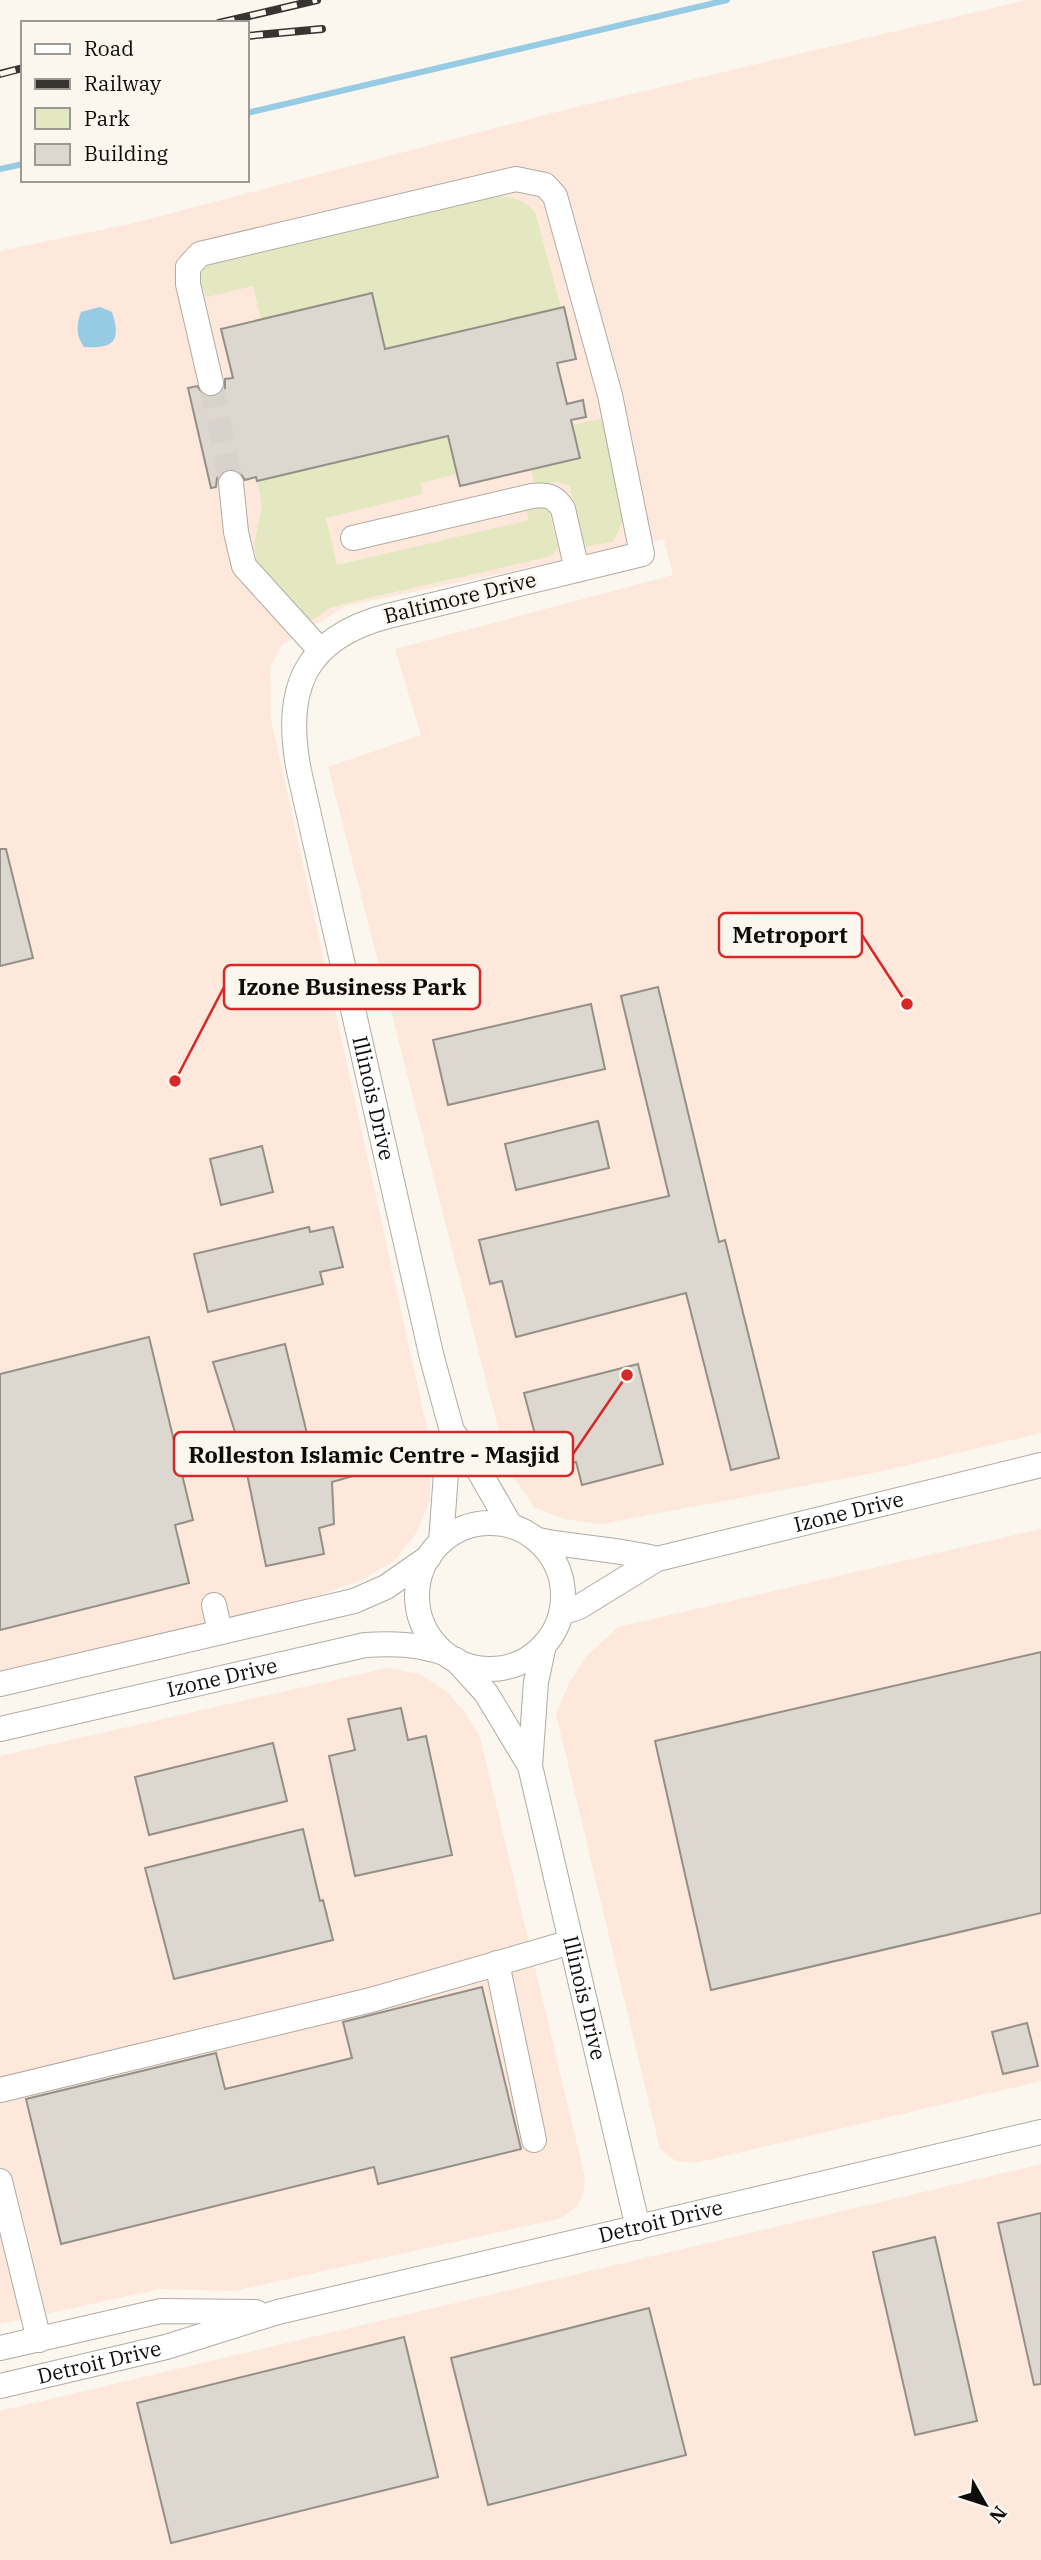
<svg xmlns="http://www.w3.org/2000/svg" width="1041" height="2560" font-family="'IBM Plex Serif',serif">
	<rect width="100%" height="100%" fill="#fbf6ee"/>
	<!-- industrial -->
	<g fill="#fee8db">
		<polygon points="1026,0 1041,0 1041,1433 883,1471 601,1524 564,1519 534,1507 509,1470 328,767 421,735 395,649 673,575 664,539 346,606 283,644 270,667 271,719 430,1442 430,1500 415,1535 393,1562 357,1582 272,1611 0,1672 0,251 134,223 564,110"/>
		<polygon points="1041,1529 1041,2081 695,2163 676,2161 660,2149 556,1714 568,1685 586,1657 618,1627"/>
		<polygon points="387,1668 420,1674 447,1692 464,1711 480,1737 585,2178 583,2195 577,2206 562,2218 234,2291 160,2289 0,2324 0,1756"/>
		<polygon points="1041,2164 1041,2560 0,2560 0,2411"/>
	</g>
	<!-- green -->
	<g fill="#e4e8c0">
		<path d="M476,196c22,0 44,-2 59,16l26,95 -176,42 -13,-56 -111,26 -8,-33 -46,11c-8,-13 -9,-21 -3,-35z"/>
		<path d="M599,419l6,1 17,89v14l-9,19 -29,5 -14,-60c-11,-9 -22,-4 -35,-1l-6,-26 12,7 39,-9 -7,-33z"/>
		<polygon points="448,436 457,474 421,483 422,494 326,518 337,565 529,520 525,505 543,506 549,511 558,548 552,556 347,603 330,608 306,624 262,575 256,559 254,544 262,506 257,481"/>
	</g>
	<!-- water -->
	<path fill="#95cbe3" d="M100,307l12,5c9,28 3,37 -28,35 -8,-11 -8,-22 -3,-35z"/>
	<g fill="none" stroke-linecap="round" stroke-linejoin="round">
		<!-- stream -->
		<g stroke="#95cbe3" stroke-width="6">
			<polyline points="247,113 727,0"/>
			<polyline points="0,169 23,164"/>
		</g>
	</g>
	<!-- building -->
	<g fill="#dcd7cf" stroke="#948f87" stroke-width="2">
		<polygon points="372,293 385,349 564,307 576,359 557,363 567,404 583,400 586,417 571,420 580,458 460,486 448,436 257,481 256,477 245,480 238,470 229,468 222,471 217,478 216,487 211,488 188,388 197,386 206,397 215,397 225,388 225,379 233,378 221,329"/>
		<polygon points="0,849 6,849 33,958 0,966"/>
		<polygon points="658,987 719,1242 725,1240 779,1458 731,1470 686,1293 516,1337 502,1281 490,1284 479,1240 669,1196 621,996"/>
		<polygon points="591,1004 605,1069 448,1105 433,1040"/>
		<polygon points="598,1121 609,1168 516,1190 505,1144"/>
		<polygon points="262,1146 273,1192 221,1205 210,1159"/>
		<polygon points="309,1227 310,1232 333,1227 343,1267 320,1272 323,1284 208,1312 194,1254"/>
		<polygon points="149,1337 193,1520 175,1525 189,1583 0,1630 0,1374"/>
		<polygon points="285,1344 311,1450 367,1436 374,1470 332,1482 334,1524 319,1528 324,1554 266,1566 245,1464 213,1362"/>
		<polygon points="638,1364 663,1464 582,1485 576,1462 552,1468 544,1436 536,1438 524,1393"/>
		<polygon points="1041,1652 1041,1913 711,1990 655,1741"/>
		<polygon points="401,1708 408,1740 426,1736 452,1855 355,1876 329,1756 355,1750 348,1719"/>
		<polygon points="273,1743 287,1801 149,1835 135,1777"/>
		<polygon points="303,1829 320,1901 323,1900 333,1940 174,1979 145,1868"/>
		<polygon points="482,1987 521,2149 378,2184 374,2167 61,2244 26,2099 216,2053 225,2089 352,2058 343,2022"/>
		<polygon points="1027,2023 1038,2066 1003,2074 992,2032"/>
		<polygon points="1041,2213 1041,2384 1034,2385 998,2223"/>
		<polygon points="935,2237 977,2421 915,2435 873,2252"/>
		<polygon points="649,2308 686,2455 488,2505 451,2358"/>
		<polygon points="404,2337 438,2477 171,2543 137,2403"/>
	</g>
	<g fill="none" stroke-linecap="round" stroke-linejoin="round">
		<!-- minor-tunnel -->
		<polyline stroke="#d7d3cc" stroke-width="24" stroke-dasharray="24 12" stroke-linecap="butt" points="211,383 231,483"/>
		<!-- minor casing -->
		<g stroke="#b0aba3" stroke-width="26">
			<g id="minor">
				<path id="s1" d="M211,383l-23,-99v-17l12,-13 316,-75 29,6 10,11 55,199 32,159 -254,62c-84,22 -105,73 -89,155l133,587 20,73 19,26 39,68"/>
				<polyline points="231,483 236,532 244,566 321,651"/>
				<path d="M353,538l179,-42c15,-2 23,0 31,13l14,61"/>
				<circle cx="490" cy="1596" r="73"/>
				<path d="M538,1540c40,8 80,9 119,19"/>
				<polyline points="441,1542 447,1459 452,1431"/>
				<polyline points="214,1605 220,1632"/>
				<path id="s2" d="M561,1613l18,-6 78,-48 384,-94"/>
				<path id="s3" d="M456,1660l30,33 44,73 108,462"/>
				<polyline points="0,1684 354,1601 386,1587 429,1557"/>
				<path id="s4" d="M0,1729l365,-84c28,-2 52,-1 79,8"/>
				<polyline points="530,1766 536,1682 544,1645"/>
				<polyline points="497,1963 534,2140"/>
				<polyline points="0,2090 371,2000 571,1942"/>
				<polyline points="0,2181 39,2340"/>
				<polyline points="0,2348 161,2311 256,2312"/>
				<path id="s5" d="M0,2386l166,-39 112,-35 763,-180"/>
			</g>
		</g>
		<!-- minor -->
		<use href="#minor" stroke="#fff" stroke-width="24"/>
		<!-- rail casing -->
		<g stroke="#373431" stroke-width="8">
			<g id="rail">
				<polyline points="219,23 317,0"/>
				<polyline points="247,36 322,29"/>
				<polyline points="0,74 23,68"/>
			</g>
		</g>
		<!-- rail -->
		<use href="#rail" stroke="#fbf6ee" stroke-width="5" stroke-dasharray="16" stroke-linecap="butt"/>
	</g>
	<g text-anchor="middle" stroke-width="6" stroke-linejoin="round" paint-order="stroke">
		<!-- street labels -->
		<g font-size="21" fill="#0e0c0a" stroke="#fbf6ee">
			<text transform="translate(460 598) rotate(-14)" y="7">Baltimore Drive</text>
			<text dy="7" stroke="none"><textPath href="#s1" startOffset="1675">Illinois Drive</textPath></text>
			<text dy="7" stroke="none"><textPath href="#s2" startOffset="308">Izone Drive</textPath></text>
			<text dy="7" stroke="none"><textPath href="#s4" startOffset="228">Izone Drive</textPath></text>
			<text dy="7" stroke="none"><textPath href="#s3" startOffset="368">Illinois Drive</textPath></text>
			<text dy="7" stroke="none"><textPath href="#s5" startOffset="681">Detroit Drive</textPath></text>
			<text dy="7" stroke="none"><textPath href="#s5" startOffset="102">Detroit Drive</textPath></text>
		</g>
	</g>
	<!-- callouts -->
	<path fill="none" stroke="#d62828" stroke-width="2.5" d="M907 1004L862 935M175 1081L224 987M627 1375L573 1454"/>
	<g fill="#d62828" stroke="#fbf6ee" stroke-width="2.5">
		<circle cx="907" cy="1004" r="7"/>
		<circle cx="175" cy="1081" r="7"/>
		<circle cx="627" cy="1375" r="7"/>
	</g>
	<g fill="#fbf6ee" stroke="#d62828" stroke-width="2.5">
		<rect x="719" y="913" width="143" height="44" rx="7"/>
		<rect x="224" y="965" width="256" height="44" rx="7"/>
		<rect x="174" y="1432" width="399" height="44" rx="7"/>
	</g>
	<g font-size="23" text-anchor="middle" font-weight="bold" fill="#0e0c0a">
		<text x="790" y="943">Metroport</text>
		<text x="352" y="995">Izone Business Park</text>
		<text x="374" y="1463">Rolleston Islamic Centre - Masjid</text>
	</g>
	<!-- legend -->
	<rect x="21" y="21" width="228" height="161" fill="#fbf6ee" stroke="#9c9893" stroke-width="2"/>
	<rect x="35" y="44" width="35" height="10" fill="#ffffff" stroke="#9c9893" stroke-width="2"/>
	<text x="84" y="56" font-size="21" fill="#0e0c0a">Road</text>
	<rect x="35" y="79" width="35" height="10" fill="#373431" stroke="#9c9893" stroke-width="2"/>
	<text x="84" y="91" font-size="21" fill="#0e0c0a">Railway</text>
	<rect x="35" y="108" width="35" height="21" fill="#e4e8c0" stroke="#9c9893" stroke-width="2"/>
	<text x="84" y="126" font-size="21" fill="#0e0c0a">Park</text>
	<rect x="35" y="144" width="35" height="21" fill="#dcd7cf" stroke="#9c9893" stroke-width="2"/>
	<text x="84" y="161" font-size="21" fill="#0e0c0a">Building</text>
	<!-- north arrow -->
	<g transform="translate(985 2504) rotate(129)" stroke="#fbf6ee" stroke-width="5" paint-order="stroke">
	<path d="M0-5L12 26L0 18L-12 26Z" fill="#0e0c0a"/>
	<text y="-10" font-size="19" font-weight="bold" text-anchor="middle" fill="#0e0c0a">N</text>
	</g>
</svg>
